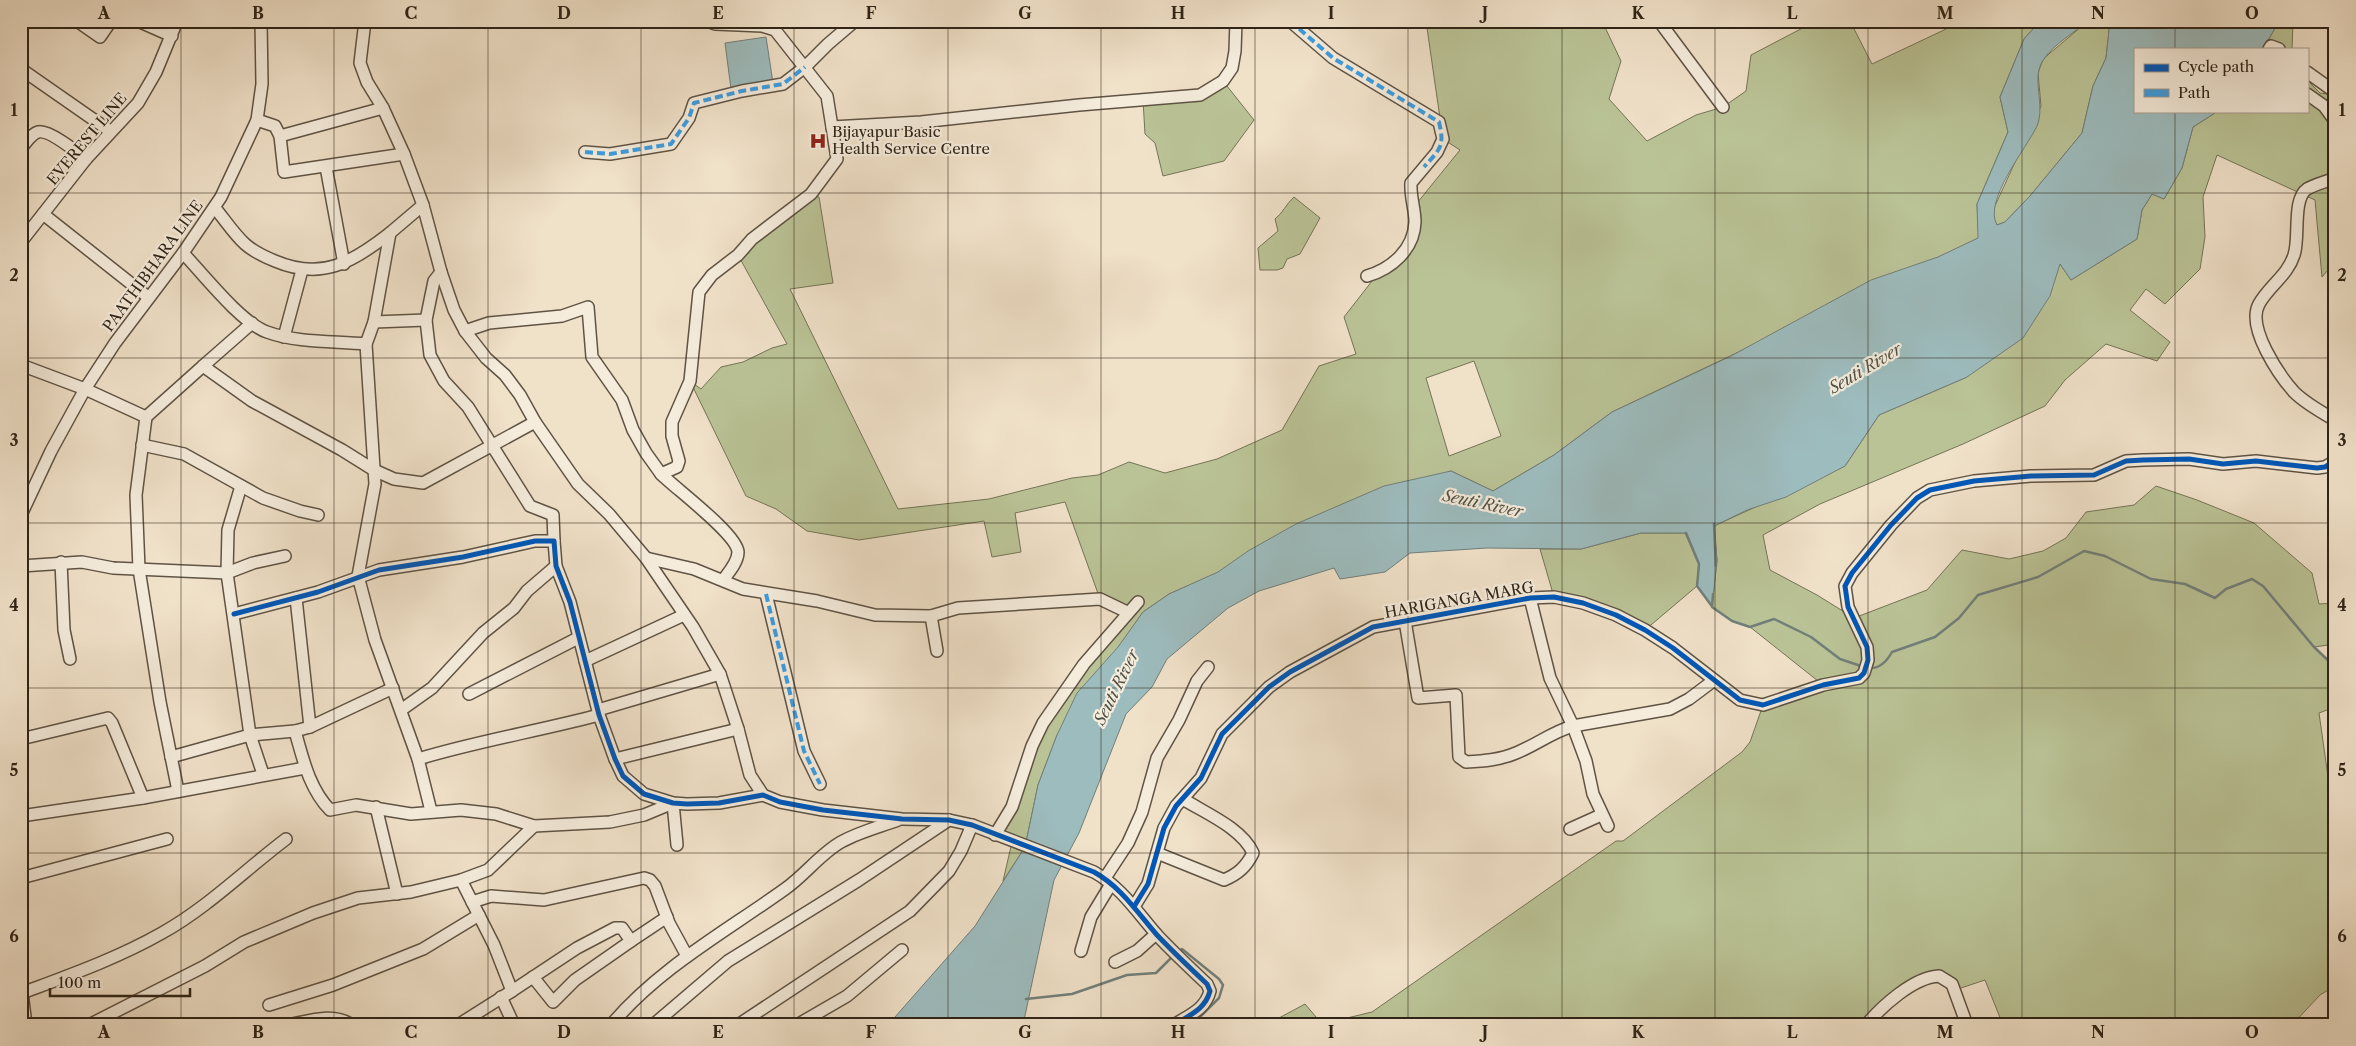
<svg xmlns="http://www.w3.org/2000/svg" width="2356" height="1046" font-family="'Libre Caslon Text',serif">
	<rect width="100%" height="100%" fill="#f0e1c9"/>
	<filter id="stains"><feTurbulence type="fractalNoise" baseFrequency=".004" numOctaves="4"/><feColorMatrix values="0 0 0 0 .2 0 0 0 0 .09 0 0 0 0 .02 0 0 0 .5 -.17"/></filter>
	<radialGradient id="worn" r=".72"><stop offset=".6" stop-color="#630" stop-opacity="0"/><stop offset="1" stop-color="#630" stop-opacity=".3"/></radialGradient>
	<!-- green -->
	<g fill="#bac396" stroke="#747456" fill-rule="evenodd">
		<path d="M1426,21h176l19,40 -12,38 38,42 49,-26 27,-8 23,-16 5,-36 65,-34h34l22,43 91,-43h77l-16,18 -24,58 8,35 -31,72 2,34 -367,174 -58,43 -61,36 -42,-20 -282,123 -26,18 -86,123 -19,50 -13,62 -22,34 9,-39 -17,-7 37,-89 95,-133 -27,-14 -35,-97 -50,11 6,39 -29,5 -8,-36 -125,19 -52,-9 -31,-22 -30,-13 -56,-115 11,8 20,-22 22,-5 29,-14 15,-4 -49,-89 73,-61 8,3 14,86 -43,6 108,220 91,-10 83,-21 26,-3 31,-13 36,11 52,-14 65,-29 37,-64 37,-12 -12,-37 28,-36 -5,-5 36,-22 10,-46 47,-58 -17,-11zM1474,361l27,75 -52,20 -23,-78z"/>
		<polygon points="2088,21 2110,22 2106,58 2093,86 2082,133 2030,196 2005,222 1997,225 1993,218 1993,210 2041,106 2038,73 2043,59"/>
		<polygon points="2279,21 2293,21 2292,49 2263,49"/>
		<polygon points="2307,80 2320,93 2335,95 2335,262 2322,277 2315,200 2217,155 2203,197 2205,237 2200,269 2165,304 2146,289 2130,310 2170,342 2157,361 2106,344 2065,380 2045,406 1963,444 1820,504 1763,535 1770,570 1817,595 1854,618 1927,590 1962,550 2009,559 2043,551 2066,538 2086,512 2134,505 2156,486 2197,500 2254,523 2312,573 2319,604 2335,603 2335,644 2314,647 2335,667 2335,707 2319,713 2335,826 2335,986 2320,995 2292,1025 2003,1025 1985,980 1955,990 1933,976 1866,1025 1266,1025 1305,1004 1322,1024 1372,1012 1616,841 1623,841 1742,752 1750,742 1763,705 1823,685 1750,627 1732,621 1712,607 1717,560 1714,526 1845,466 1879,415 1967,377 2060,264 2071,280 2137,239 2142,210 2152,194 2164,199 2182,168 2193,127 2218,111 2307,111"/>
		<polygon points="1223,81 1254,120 1224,161 1163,176 1155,143 1145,134 1143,100 1200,95"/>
		<path d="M1294,197l26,21 -20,36 -13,5 -4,9 -6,2h-17l-2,-22 20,-17 -3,-12c8,-6 11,-15 19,-22z"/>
		<polygon points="1641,533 1686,533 1699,564 1697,586 1645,630 1554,597 1540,549 1581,549"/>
	</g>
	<!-- water -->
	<g fill="#9dbcbe" stroke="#717f7b">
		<path d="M2040,21h48c-14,12 -34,23 -44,38 -14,18 2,46 -7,67 -11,23 -54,75 -40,99l8,-3 25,-26 52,-63 11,-47 13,-28 4,-37h169l-16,28h-128v62h83l-25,16 -11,41 -18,31 -12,-5 -10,16 -5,29 -66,41 -11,-16 -10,32 -27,42 -56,39 -88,38 -34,51 -59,31 -39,13 -33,16 3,34 -5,47 -15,-21 2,-22 -14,-31h-44l-60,16 -94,-1 -77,5 -25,19 -45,7 -6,-11 -75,23 -31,17 -61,51 -15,28 -26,27 -47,119 -25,47 -31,145h-135l87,-99 50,-79 13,-62 19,-50 20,-42 41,-46 25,-35 26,-18 49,-22 30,-21 48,-27 88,-38 67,-15 42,20 61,-36 58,-43 119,-56 140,-76 67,-23 40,-19 -1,-34 31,-72 -8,-35 24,-58z"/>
		<polygon points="766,37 773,83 731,89 725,43"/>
	</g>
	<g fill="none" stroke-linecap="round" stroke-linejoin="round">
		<!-- stream -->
		<g stroke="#717f7b" stroke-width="2.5">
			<polyline points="1714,524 1716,566"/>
			<polyline points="1686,533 1699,564 1697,586 1711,605"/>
			<polyline points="1713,594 1712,607 1732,621 1750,627 1774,619 1811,637 1840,659 1864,667"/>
			<path d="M1869,668c11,1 18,-7 23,-16l43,-15 24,-19 19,-23 60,-18 46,-26 21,5 46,23 34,5 30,14 11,-9 26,-10 11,7 51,61 21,20"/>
			<polyline points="1179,951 1182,949 1219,979 1223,985 1219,998 1192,1025"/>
			<polyline points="1026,999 1072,994 1127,975 1156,973 1173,956"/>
		</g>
		<!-- minor casing -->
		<g stroke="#5f5344" stroke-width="14">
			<g id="minor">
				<polyline points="77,21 100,37 111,21"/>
				<polyline points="138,21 172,36"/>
				<polyline points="365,21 360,63 367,82 383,108 404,154 423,205 441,272 454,310 465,331 486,358 505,375 520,395 535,422 578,484 609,514 646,558 693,627 720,674 738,729 750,775 763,795"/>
				<polyline points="707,21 715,24 762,26 775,30 827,96 832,127 921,122 1079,105 1200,95 1223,81 1232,68 1235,51 1236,21"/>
				<path d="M1290,21l43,37 106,64 4,17 -6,13 -26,31c-1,13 4,26 4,39 -1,28 -24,47 -48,54"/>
				<polyline points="1659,21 1723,107"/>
				<polyline points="2269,49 2271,46 2279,49"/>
				<polyline points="21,69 110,131"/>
				<polyline points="2307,72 2335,92"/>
				<polyline points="2307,94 2324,106 2335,121"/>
				<polyline points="257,120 275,126 280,136 383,108"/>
				<polyline points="280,136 284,172 404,154"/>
				<path d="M21,148c5,-5 10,-14 17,-16 10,-3 39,20 48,27"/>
				<polyline points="585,152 610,154 671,144 689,118 694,103 742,91 783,84 805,67 828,44 855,21"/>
				<polyline points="326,167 344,264"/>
				<path d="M2335,178c-9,4 -20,6 -28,11 -15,10 -7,50 -13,66 -6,20 -25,31 -35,49 -13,23 20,71 35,88 11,11 27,20 41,28"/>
				<polyline points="423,205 390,233 374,322 366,344 375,484 358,576 375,640 418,759 431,811"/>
				<path d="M215,208c10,12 19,26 30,36 8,7 20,13 30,17 47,20 78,1 115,-28"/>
				<polyline points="43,214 148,297"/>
				<polyline points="21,242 86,159 138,103 156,72 177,21"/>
				<path d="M183,253c20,21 58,70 84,79 30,11 67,9 99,12"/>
				<polyline points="426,320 430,355 444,381 468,407 530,506 553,515 554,541"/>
				<polyline points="374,322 426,320 434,281 441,272"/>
				<polyline points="252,323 203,366 252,401 342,450 374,470 394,479 423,483 535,422"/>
				<polyline points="465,331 489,323 562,316 588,307 592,357 622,400 633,430 646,453 661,474"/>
				<polyline points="284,337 302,270"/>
				<polyline points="21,365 85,389 146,417 203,366"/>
				<polyline points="146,417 136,495 139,569 160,702 178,791"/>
				<polyline points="142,445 184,454 263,498 300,511 318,515"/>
				<polyline points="241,486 228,530 227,573 250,735 263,774"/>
				<polyline points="21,515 51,451 85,389 115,343 183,253 221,197 257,120 262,84 261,21"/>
				<polyline points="646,558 694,569 743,589 817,601 875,615 931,616 958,608 1100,599 1127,612"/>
				<polyline points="61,562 64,630 70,659"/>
				<polyline points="21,566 82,562 113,568 227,573 253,563 285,556"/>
				<path d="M723,580c6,-8 15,-18 15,-28 -1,-18 -62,-63 -77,-78l16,-7 2,-6 -7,-25v-14l18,-41 9,-89 13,-17 26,-20 14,-16 59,-45 26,-35 -5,-32"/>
				<polyline points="766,594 804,751 820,784"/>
				<polyline points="296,598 310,727 393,688"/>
				<polyline points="1530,598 1550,678 1573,726 1586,761 1593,794 1608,826"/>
				<path d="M234,614l84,-22 61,-22 84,-13 72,-16h19l2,25 14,36 29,113 16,44 8,17 21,18 29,9 14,1 32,-1 44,-8 17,7 43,8 79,9 47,1 23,5 122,47c27,15 43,40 63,63 16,17 33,33 50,49l3,7c-5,19 -21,24 -36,34"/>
				<polyline points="931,616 937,651"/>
				<path d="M1405,621l13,77 38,-3 3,62 7,5c17,-1 34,-2 50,-9 20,-8 36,-21 57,-27l97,-17 19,-10 24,-18"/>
				<polyline points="585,661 684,615"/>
				<polyline points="469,694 578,638"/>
				<polyline points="401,710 432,688 483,633 514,608 527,591 556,566"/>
				<polyline points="598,710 720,674"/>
				<path d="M310,727l-15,4c8,28 14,57 35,79l26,-5 55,9 50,-4 35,4 38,12 76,-4 34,-7 29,-12 4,42"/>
				<polyline points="21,739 108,718 112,723 143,798"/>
				<polyline points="171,757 250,735 295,731"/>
				<path d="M418,759c59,-18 121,-28 181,-44"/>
				<polyline points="615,759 738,729"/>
				<polyline points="376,807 397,894"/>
				<polyline points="21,816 143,798 305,768"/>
				<polyline points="1570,829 1601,815"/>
				<polyline points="995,835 1012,807 1032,746 1043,723 1084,664 1138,602"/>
				<path d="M1157,853l67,27c14,-6 22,-13 29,-27 -11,-25 -48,-40 -70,-54"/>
				<polyline points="21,878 167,839"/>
				<polyline points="1105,878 1128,843 1142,812 1157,758 1179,720 1197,681 1208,667"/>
				<polyline points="461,880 494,945 512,991 577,948 615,928 622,928 631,941 667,917"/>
				<polyline points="472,902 491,896 544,900 644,878 650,880 655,886 669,923 687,956"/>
				<polyline points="1135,905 1148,884 1164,828 1176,806 1201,778 1222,734 1269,687 1290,672 1373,627 1530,598 1554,597 1583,603 1616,615 1645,630 1673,648 1740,700 1763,705 1823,685 1859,678 1864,673 1868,660 1867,647 1848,607 1845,586 1852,573 1891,525 1917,498 1930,490 1974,481 2031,476 2094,475 2126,461 2143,460 2189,459 2223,464 2256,461 2317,468 2325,467 2335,461"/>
				<polyline points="1081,951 1091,917 1111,884"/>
				<polyline points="1115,962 1137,951 1156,934"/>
				<polyline points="533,977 553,1002 575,980 631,941"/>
				<polyline points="21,984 26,1025"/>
				<path d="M22,993c48,-18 96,-35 140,-60 45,-25 83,-63 124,-94"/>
				<polyline points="501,997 514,1025"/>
				<polyline points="269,1005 333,985 423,949 479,915"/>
				<polyline points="89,1025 205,966 244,942 313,913 358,898 411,892 461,880 488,870 534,826"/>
				<path d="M288,1025c21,-4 45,-13 64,0"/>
				<polyline points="458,1025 512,991"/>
				<path d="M611,1025c48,-57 114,-93 174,-136 20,-14 35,-35 56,-47 18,-10 38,-15 57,-22"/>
				<polyline points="653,1025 728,961 859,880 949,820"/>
				<polyline points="738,1025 910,911 949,871 961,851 972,825"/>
				<polyline points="797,1025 847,996 902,950"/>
				<path d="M1866,1025c16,-19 48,-48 73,-49l13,8 15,41"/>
			</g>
		</g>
		<!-- minor -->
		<use href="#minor" stroke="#f5ecdc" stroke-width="11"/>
		<!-- quiet -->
		<g stroke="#3d9cdf" stroke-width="4" stroke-dasharray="8 4" stroke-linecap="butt">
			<path d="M1290,21l43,37 106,64c6,25 1,27 -15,45"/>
			<polyline points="585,152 610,154 671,144 689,118 694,103 742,91 783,84 805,67"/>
			<polyline points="766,594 804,751 820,784"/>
		</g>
		<!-- cycleway casing -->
		<g stroke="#f5ecdc" stroke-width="8">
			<g id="cycleway">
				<path d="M234,614l84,-22 61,-22 84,-13 72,-16h19l2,25 14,36 29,113 16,44 8,17 21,18 29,9 14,1 32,-1 44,-8 17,7 43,8 79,9 47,1 23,5 122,47c27,15 43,40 63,63 16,17 33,33 50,49l3,7c-5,19 -21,24 -36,34"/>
				<polyline points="1135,905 1148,884 1164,828 1176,806 1201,778 1222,734 1269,687 1290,672 1373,627 1530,598 1554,597 1583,603 1616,615 1645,630 1673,648 1740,700 1763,705 1823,685 1859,678 1864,673 1868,660 1867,647 1848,607 1845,586 1852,573 1891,525 1917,498 1930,490 1974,481 2031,476 2094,475 2126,461 2143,460 2189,459 2223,464 2256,461 2317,468 2325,467 2335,461"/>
			</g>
		</g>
		<!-- cycleway -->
		<use href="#cycleway" stroke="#0057b8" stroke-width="5"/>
	</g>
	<!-- grid -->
	<path fill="none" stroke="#2f2417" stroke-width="1" stroke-opacity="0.55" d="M181,21v1004M334,21v1004M488,21v1004M641,21v1004M794,21v1004M948,21v1004M1101,21v1004M1255,21v1004M1408,21v1004M1562,21v1004M1715,21v1004M1868,21v1004M2022,21v1004M2175,21v28M2175,111v914M21,193h2314M21,358h2314M21,523h2314M21,688h2314M21,853h2314"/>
	<!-- icons -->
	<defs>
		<g id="hospital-bare" transform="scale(1.35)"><path d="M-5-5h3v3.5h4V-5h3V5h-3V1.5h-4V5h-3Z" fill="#8f2418" stroke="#f5ecdc" stroke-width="2.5" paint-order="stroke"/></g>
	</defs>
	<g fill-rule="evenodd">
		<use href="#hospital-bare" x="818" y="141"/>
	</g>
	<g text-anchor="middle" stroke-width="4.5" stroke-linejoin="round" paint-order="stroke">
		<!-- poi labels -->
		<g font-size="15" fill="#2f2417" stroke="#f5ecdc" text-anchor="start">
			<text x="832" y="137">Bijayapur Basic<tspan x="832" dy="17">Health Service Centre</tspan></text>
		</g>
		<!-- street labels -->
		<g font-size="15" fill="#2f2417" stroke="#f5ecdc">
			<text transform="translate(87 139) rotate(-50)" y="5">EVEREST LINE</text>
			<text transform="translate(153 266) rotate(-54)" y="5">PAATHIBHARA LINE</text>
			<text transform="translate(1459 600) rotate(-10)" y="5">HARIGANGA MARG</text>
		</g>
		<!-- water labels -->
		<g font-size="16" font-style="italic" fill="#505249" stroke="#f5ecdc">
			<text transform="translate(1865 368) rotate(-31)" y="6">Seuti River</text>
			<text transform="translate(1483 503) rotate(12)" y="6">Seuti River</text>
			<text transform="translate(1116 687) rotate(-64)" y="6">Seuti River</text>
		</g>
	</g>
	<!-- margin -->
	<rect width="2356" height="1046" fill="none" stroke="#f0e1c9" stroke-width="55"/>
	<!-- legend -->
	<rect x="2134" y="48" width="175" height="65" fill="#f5ecdc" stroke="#a69c8d"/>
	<rect x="2144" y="64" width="25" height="8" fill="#0057b8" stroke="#a69c8d"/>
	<text x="2178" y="72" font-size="15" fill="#2f2417">Cycle path</text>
	<rect x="2144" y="89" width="25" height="8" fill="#3d9cdf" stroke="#a69c8d"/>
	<text x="2178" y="98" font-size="15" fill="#2f2417">Path</text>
	<!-- scale -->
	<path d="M50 988v8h140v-8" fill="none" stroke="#2f2417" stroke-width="2.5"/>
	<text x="58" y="988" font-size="15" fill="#2f2417" stroke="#f5ecdc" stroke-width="4" paint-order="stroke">100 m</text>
	<rect x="28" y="28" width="2300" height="990" fill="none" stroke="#2f2417" stroke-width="2"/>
	<g font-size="16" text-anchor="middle" font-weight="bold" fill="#2f2417">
		<text x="104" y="19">A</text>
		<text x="258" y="19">B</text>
		<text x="411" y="19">C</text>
		<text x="564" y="19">D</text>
		<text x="718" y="19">E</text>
		<text x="871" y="19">F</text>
		<text x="1025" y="19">G</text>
		<text x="1178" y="19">H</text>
		<text x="1331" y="19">I</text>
		<text x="1485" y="19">J</text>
		<text x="1638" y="19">K</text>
		<text x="1792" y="19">L</text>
		<text x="1945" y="19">M</text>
		<text x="2098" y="19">N</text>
		<text x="2252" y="19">O</text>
		<text x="14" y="116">1</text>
		<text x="2342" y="116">1</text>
		<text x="14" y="281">2</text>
		<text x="2342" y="281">2</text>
		<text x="14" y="446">3</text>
		<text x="2342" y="446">3</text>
		<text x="14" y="611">4</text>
		<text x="2342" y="611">4</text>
		<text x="14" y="776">5</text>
		<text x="2342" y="776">5</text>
		<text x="14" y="942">6</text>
		<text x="2342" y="942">6</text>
		<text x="104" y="1038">A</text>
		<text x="258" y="1038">B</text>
		<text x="411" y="1038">C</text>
		<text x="564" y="1038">D</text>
		<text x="718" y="1038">E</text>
		<text x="871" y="1038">F</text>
		<text x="1025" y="1038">G</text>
		<text x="1178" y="1038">H</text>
		<text x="1331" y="1038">I</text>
		<text x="1485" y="1038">J</text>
		<text x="1638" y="1038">K</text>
		<text x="1792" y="1038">L</text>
		<text x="1945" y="1038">M</text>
		<text x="2098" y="1038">N</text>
		<text x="2252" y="1038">O</text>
	</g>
	<rect width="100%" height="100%" filter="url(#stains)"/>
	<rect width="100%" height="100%" fill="url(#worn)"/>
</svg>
